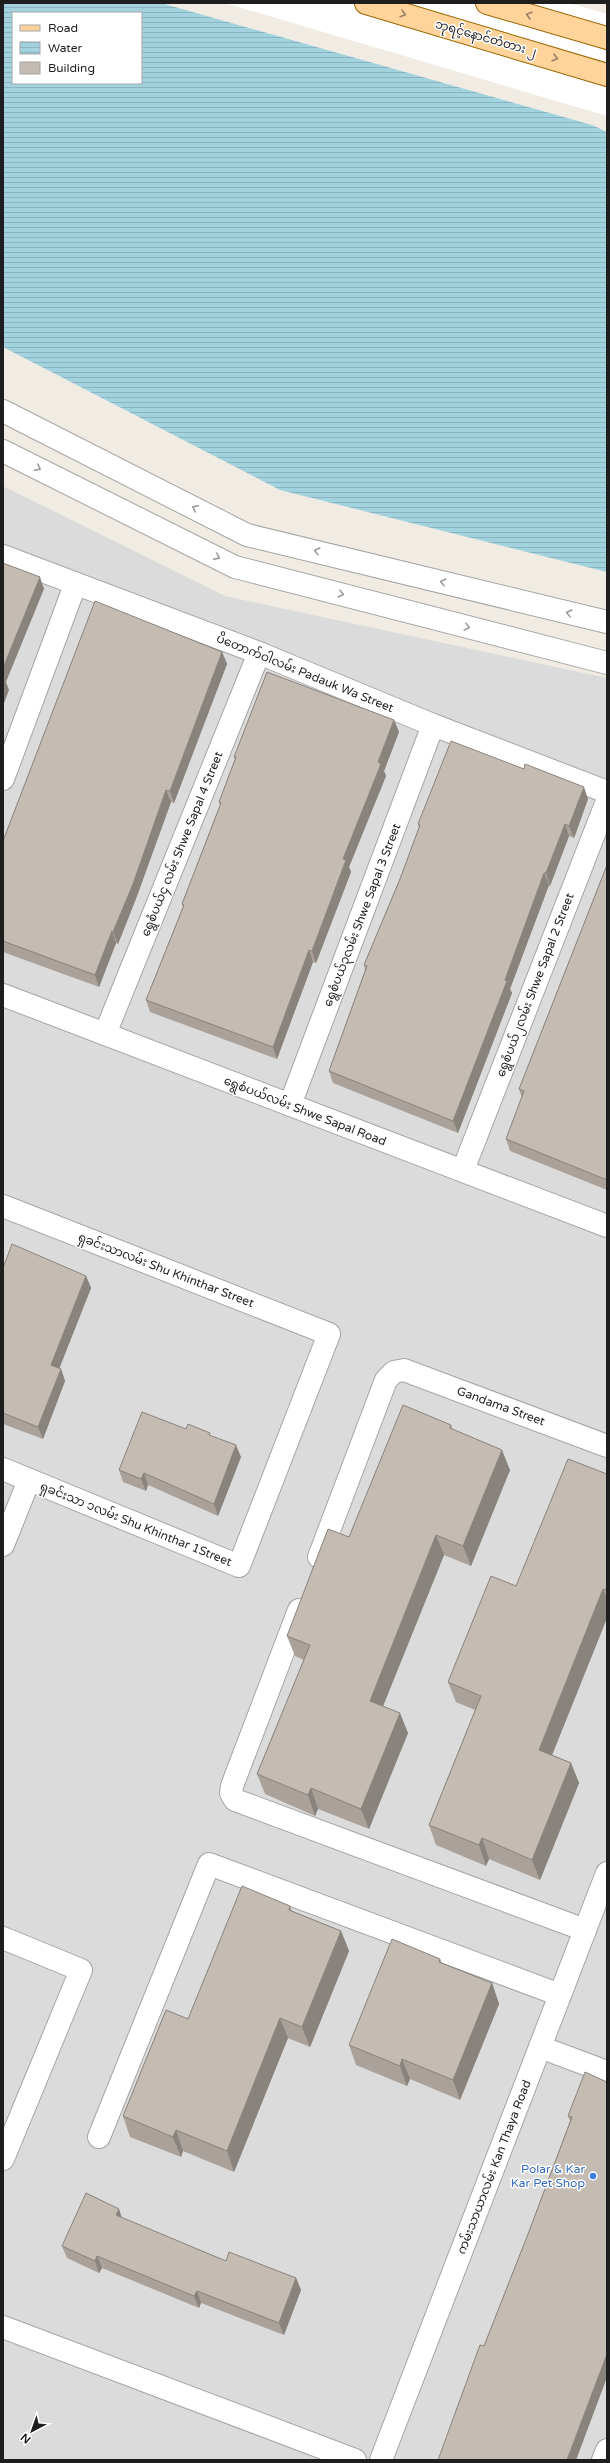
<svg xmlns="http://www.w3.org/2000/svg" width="610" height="2463" font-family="'Varela Round','Noto Sans Myanmar',sans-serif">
	<defs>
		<pattern id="water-rules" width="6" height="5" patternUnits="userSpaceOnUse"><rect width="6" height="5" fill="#a3d2df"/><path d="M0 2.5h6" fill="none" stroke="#8cb4bf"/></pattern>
	</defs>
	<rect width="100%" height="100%" fill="#f0ece4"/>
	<!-- residential -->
	<polygon fill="#dcdbdb" points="3,486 225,596 607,678 607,2460 3,2460"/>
	<!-- water -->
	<path fill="url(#water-rules)" fill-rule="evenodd" d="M3,3h158l431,122 15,7v440l-327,-82 -277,-143zM13,13h128v70h-128z"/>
	<!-- pier -->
	<polygon fill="#fff" points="225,3 569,3 593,10 607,14 607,116"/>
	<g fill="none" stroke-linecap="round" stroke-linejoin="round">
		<!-- minor casing -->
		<g stroke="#a5a5a5" stroke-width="24">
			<g id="minor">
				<polyline points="3,411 247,535 607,622"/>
				<polyline points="3,451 235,567 607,663"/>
				<polyline points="3,556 259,653 433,725 607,792"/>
				<polyline points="3,779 75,585"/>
				<polyline points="3,995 607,1226"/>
				<polyline points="105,1034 259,653"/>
				<polyline points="290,1105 433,725"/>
				<polyline points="463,1170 607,801"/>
				<polyline points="3,1206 329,1334 239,1566 3,1469"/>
				<polyline points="3,1545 29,1480"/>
				<polyline points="319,1557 386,1380 394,1372 404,1370 607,1446"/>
				<polyline points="299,1610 232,1786 231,1793 235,1800 585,1930"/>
				<polyline points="3,1938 81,1970 3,2159"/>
				<polyline points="540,2047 607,2072"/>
				<polyline points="99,2137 209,1864 560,1995"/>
				<polyline points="3,2327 355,2460"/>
				<polyline points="381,2460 607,1873"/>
				<polyline points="603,2460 607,2450"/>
			</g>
		</g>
		<!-- primary casing -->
		<g stroke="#960" stroke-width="24">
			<g id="primary">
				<polyline points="366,3 607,75"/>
				<polyline points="487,3 607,38"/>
			</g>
		</g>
		<!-- minor -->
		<use href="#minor" stroke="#fff" stroke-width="22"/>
		<!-- primary -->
		<use href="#primary" stroke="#ffd39a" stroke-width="22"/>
	</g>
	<!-- wall -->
	<g fill="#a9a19a">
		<polygon points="222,652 227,664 174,803 171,802 137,896 118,944 116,943 99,987 3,952 3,841"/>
		<polygon points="394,720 399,732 384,771 386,776 349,867 351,872 316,963 313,962 277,1059 150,1012 146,1000 183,907 182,904 220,805 219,802 235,759 234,757"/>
		<polygon points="588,799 574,838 569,836 550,886 549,885 510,989 512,993 458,1133 333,1083 329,1071 365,970 364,965 400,879 419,828 418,824"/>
		<polygon points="607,865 607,1190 510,1151 506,1139 522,1098 519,1089"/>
		<polygon points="3,1268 86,1276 91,1288 59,1368 61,1369 65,1381 43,1439 3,1424"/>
		<polygon points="451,1425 453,1430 510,1470 471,1566 444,1555 383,1706 408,1733 369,1829 318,1809 315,1816 265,1794 257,1774 304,1660 295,1656 287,1636 349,1537"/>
		<polygon points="186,1429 211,1436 241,1457 218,1516 148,1485 146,1491 123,1482 119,1470"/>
		<polygon points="607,1474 607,1618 552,1755 571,1763 579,1783 540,1880 489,1859 486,1866 436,1845 429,1825 475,1710 456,1702 448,1682 516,1586"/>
		<polygon points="290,1906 292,1911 341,1931 349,1951 310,2047 288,2038 234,2172 183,2151 181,2157 130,2137 123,2116 188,2019"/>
		<polygon points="440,1959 442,1963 492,1983 499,2004 460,2100 410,2079 407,2086 356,2065 349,2045"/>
		<polygon points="607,2082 607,2377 576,2460 438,2460 484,2346 528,2234 570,2121 568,2116"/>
		<polygon points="122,2218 226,2261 296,2278 301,2290 284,2335 201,2303 199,2308 102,2268 99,2273 67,2258 62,2246"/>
	</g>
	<!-- shaded-wall -->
	<g fill="#89837d">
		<polygon points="40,577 44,589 6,682 9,690 3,706 3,668"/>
		<polygon points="222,652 227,664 174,803 170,791"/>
		<polygon points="394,720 399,732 384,771 386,776 349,867 351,872 316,963 312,951 343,859 378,762"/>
		<polygon points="584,787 588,799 574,838 569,826"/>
		<polygon points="166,790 171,802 137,896 118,944 113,932"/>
		<polygon points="565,824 569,836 550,886 546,873"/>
		<polygon points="544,873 549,885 510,989 512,993 458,1133 453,1121"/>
		<polygon points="112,931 116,943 99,987 95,975"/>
		<polygon points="309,950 313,962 277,1059 273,1047"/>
		<polygon points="86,1276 91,1288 56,1377 51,1365"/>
		<polygon points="61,1369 65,1381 43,1439 38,1427"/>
		<polygon points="236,1445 241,1457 218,1516 214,1504"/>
		<polygon points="502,1450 510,1470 471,1566 463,1546"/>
		<polygon points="144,1473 148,1485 146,1491 141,1479"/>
		<polygon points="436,1535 444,1555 377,1721 370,1701"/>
		<polygon points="603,1589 607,1599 607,1618 546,1770 539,1750"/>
		<polygon points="400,1713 408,1733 369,1829 361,1809"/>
		<polygon points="571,1763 579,1783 540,1880 532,1860"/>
		<polygon points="311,1788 318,1809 315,1816 308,1795"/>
		<polygon points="482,1838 489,1859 486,1866 479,1845"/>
		<polygon points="341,1931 349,1951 310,2047 302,2027"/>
		<polygon points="492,1983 499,2004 460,2100 453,2080"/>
		<polygon points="280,2018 288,2038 234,2172 227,2151"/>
		<polygon points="402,2059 410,2079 407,2086 400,2066"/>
		<polygon points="176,2130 183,2151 181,2157 173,2137"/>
		<polygon points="119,2209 123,2221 116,2215"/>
		<polygon points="97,2256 102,2268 99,2273 95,2261"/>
		<polygon points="296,2278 301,2290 284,2335 279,2323"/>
		<polygon points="197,2291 201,2303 199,2308 194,2296"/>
		<polygon points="607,2354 607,2377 576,2460 567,2460"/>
	</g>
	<!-- building -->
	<g fill="#c4bbb3" stroke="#89837d">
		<polygon points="3,563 40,577 3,668"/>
		<polygon points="95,601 222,652 170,791 166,790 133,884 113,932 112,931 95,975 3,941 3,841"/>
		<polygon points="267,672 394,720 378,762 381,764 343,859 346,860 312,951 309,950 273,1047 146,1000 184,905 182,904 221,803 219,802 236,757 234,757"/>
		<polygon points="451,741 524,769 525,764 584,787 569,826 565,824 546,873 544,873 505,980 507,981 453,1121 329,1071 367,966 364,965 400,879 420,825 418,824"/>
		<polygon points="607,865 607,1180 506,1139 524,1091 519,1089"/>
		<polygon points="12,1244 86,1276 51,1365 61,1369 38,1427 3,1413 3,1268"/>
		<polygon points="403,1405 451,1425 450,1428 502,1450 463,1546 436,1535 370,1701 400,1713 361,1809 311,1788 308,1795 257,1774 310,1645 287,1636 328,1529 349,1537"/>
		<polygon points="142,1412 186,1429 188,1424 210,1433 209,1435 236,1445 214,1504 144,1473 141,1479 119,1470"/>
		<polygon points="568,1459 607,1474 607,1590 603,1589 539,1750 571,1763 532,1860 482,1838 479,1845 429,1825 481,1696 448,1682 491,1576 516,1586"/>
		<polygon points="242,1886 290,1906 289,1910 341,1931 302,2027 280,2018 227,2151 176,2130 173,2137 123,2116 166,2010 188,2019"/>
		<polygon points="392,1939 440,1959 439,1962 492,1983 453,2080 402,2059 400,2066 349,2045"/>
		<polygon points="585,2072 607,2082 607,2354 567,2460 438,2460 480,2345 484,2346 528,2234 572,2117 568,2116"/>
		<polygon points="86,2193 119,2209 116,2215 226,2261 229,2252 296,2278 279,2323 197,2291 194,2296 97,2256 95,2261 62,2246"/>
	</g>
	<!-- one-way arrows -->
	<defs><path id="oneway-chevron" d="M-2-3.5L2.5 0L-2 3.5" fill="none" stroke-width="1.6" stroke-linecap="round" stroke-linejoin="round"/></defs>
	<g stroke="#9a8262">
		<use href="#oneway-chevron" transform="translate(403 14) rotate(16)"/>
		<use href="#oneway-chevron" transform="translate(529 15) rotate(-164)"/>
		<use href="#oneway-chevron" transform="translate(555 58) rotate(16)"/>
	</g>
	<g stroke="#9a9a9a">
		<use href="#oneway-chevron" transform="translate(38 468) rotate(27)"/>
		<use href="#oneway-chevron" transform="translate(195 508) rotate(-153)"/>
		<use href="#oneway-chevron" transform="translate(317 551) rotate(-166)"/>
		<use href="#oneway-chevron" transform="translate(217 557) rotate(27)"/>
		<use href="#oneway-chevron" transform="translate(443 582) rotate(-166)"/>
		<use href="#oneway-chevron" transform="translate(341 594) rotate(14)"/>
		<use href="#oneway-chevron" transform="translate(569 613) rotate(-166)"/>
		<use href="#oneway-chevron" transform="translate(467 627) rotate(14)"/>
	</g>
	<!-- markers -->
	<circle fill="#3f7fe0" stroke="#fff" stroke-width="1.5" cx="593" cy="2176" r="4"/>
	<g text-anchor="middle" stroke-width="3" stroke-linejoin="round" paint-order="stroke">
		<!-- street labels -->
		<g font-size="12" fill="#1e1e1e" stroke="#fff">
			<text transform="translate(486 38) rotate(16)" y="4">ဘုရင့်နောင်တံတား ၂</text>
			<text transform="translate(305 673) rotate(22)" y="4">ပိတောက်ဝါလမ်း Padauk Wa Street</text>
			<text transform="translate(182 844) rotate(-68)" y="4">ရွေစံပယ်၄ လမ်း Shwe Sapal 4 Street</text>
			<text transform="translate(362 915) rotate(-69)" y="4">ရွေစံပယ်၃လမ်း Shwe Sapal 3 Street</text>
			<text transform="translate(535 985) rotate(-69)" y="4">ရွေစံပယ်၂လမ်း Shwe Sapal 2 Street</text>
			<text transform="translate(305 1111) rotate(21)" y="4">ရွေစံပယ်လမ်း Shwe Sapal Road</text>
			<text transform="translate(166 1270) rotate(21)" y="4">ရှခင်းသာလမ်း Shu Khinthar Street</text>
			<text transform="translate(501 1406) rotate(20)" y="4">Gandama Street</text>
			<text transform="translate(136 1524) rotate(22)" y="4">ရှခင်းသာ ၁လမ်း Shu Khinthar 1Street</text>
			<text transform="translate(494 2167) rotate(-69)" y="4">ကမ်းသာယာလမ်း Kan Thaya Road</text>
		</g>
		<!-- shop labels -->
		<g font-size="12" fill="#366cbe" stroke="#fff" text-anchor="end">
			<text x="585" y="2173">Polar &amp; Kar<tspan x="585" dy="14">Kar Pet Shop</tspan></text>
		</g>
	</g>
	<!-- border -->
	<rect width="610" height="2463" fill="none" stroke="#1e1e1e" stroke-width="8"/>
	<!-- legend -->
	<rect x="12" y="12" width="130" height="72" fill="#ffffff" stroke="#a5a5a5"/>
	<rect x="20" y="25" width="20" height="6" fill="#ffd39a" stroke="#a5a5a5"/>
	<text x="48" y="32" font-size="12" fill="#1e1e1e">Road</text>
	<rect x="20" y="42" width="20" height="12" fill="url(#water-rules)" stroke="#a5a5a5"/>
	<text x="48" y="52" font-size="12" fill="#1e1e1e">Water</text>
	<rect x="20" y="62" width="20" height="12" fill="#c4bbb3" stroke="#a5a5a5"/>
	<text x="48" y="72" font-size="12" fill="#1e1e1e">Building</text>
	<!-- north arrow -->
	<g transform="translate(32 2431) rotate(221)" stroke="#ffffff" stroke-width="3" paint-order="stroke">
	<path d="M0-3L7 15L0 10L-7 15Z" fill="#1e1e1e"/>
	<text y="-6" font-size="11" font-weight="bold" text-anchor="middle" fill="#1e1e1e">N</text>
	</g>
</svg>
